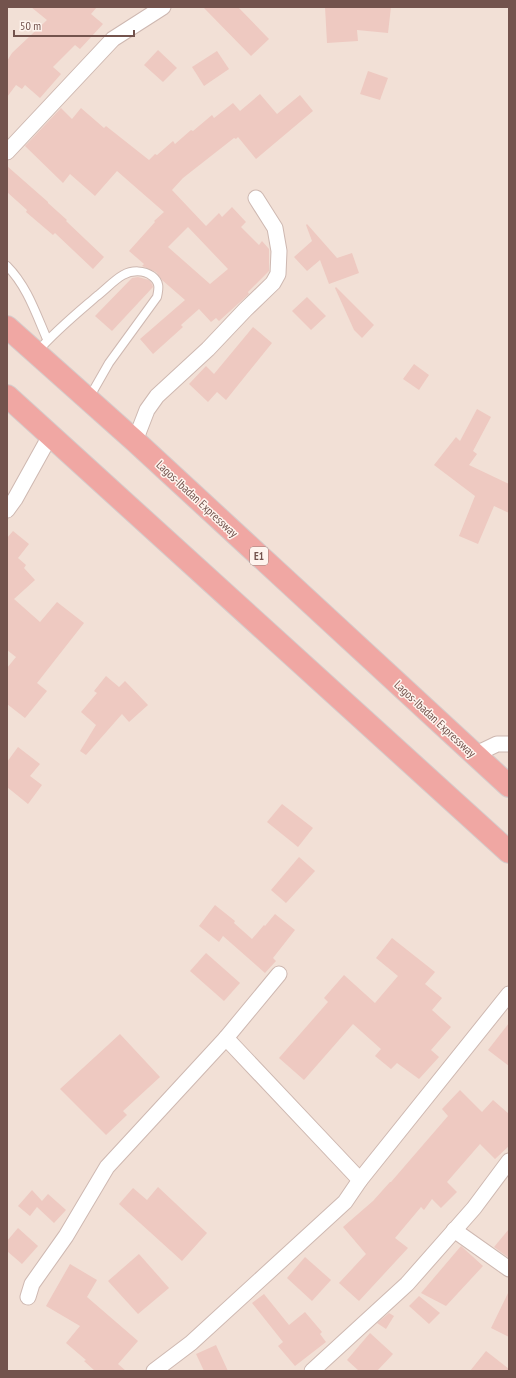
<svg xmlns="http://www.w3.org/2000/svg" width="516" height="1378" font-family="'PT Sans Narrow',sans-serif">
	<rect width="100%" height="100%" fill="#fbefe7"/>
	<!-- residential -->
	<rect fill="#f2e0d6" x="7" y="7" width="502" height="1364"/>
	<!-- building -->
	<g fill="#eec9c1" fill-rule="evenodd">
		<polygon points="31,7 97,7 91,14 103,24 80,49 75,45 53,67 61,74 40,98 25,85 22,89 16,85 7,97 7,61 12,53 47,20"/>
		<polygon points="203,7 238,7 269,39 251,56"/>
		<polygon points="325,7 391,7 388,33 357,30 358,41 327,43"/>
		<polygon points="158,50 177,68 163,82 144,65"/>
		<polygon points="217,51 229,69 204,86 192,67"/>
		<polygon points="368,71 388,78 380,100 360,94"/>
		<path d="M260,94l17,20 23,-19 13,16 -57,48 -18,-22 -2,2 -2,-1 -51,40 -11,12 34,36 13,-13 3,4 10,-10 14,15 -5,5 18,18 3,-4 7,8v22l-21,21 1,2 -30,27 -3,-3 -5,4 -12,-13 -18,16 2,2 -30,27 -13,-15 45,-39 -23,-20 -6,-8 -14,-6 2,-2 -15,-13 26,-29 -1,-1 10,-9 -47,-41 -22,25 -25,-22 -7,9 -38,-37 36,-38 11,11 9,-11 23,20 2,-2 43,34 6,-6 2,1 16,-14 2,3 16,-14 2,1 19,-16 2,3 19,-15 7,8zM188,227l40,42 -18,15 -42,-37z"/>
		<polygon points="7,166 48,202 48,203 67,220 66,221 104,257 93,269 55,233 53,235 26,212 27,210 7,192"/>
		<polygon points="307,224 337,258 352,253 359,273 329,284 320,260 307,271 294,257 312,241 306,225"/>
		<polygon points="138,277 149,280 152,284 153,287 112,331 95,316 132,278"/>
		<polygon points="336,287 374,325 362,338 354,330 335,288"/>
		<polygon points="307,297 326,316 311,330 292,311"/>
		<polygon points="253,327 272,343 226,400 217,392 208,402 189,384 206,366 214,374"/>
		<polygon points="414,364 429,375 419,390 403,379"/>
		<polygon points="477,409 491,417 473,451 477,454 469,465 509,484 509,513 494,506 478,544 459,536 475,496 434,465 456,437 460,441"/>
		<polygon points="13,531 29,544 18,558 26,565 24,568 35,580 14,599 40,622 57,602 84,623 37,683 47,691 25,718 7,704 7,668 16,657 7,650 7,538"/>
		<polygon points="106,676 119,687 125,681 148,705 129,722 122,714 86,755 80,751 96,725 81,712 97,693 94,691"/>
		<polygon points="18,747 40,764 30,776 42,785 28,804 7,787 7,762"/>
		<polygon points="282,804 313,828 298,847 267,822"/>
		<polygon points="299,857 315,871 286,903 271,890"/>
		<polygon points="215,905 235,921 234,923 252,939 264,925 265,926 275,914 295,930 273,958 276,961 265,973 223,936 219,942 199,926"/>
		<polygon points="392,938 435,972 425,984 442,998 432,1010 451,1027 431,1050 439,1057 419,1079 397,1063 391,1069 375,1056 381,1049 353,1024 304,1080 279,1058 328,1002 324,998 344,975 375,1003 398,976 376,958"/>
		<polygon points="206,953 240,983 224,1001 190,971"/>
		<polygon points="509,1023 509,1066 488,1050"/>
		<polygon points="120,1034 160,1077 123,1111 127,1115 106,1135 60,1089"/>
		<polygon points="460,1090 482,1112 493,1100 509,1114 509,1146 495,1159 480,1144 447,1182 457,1192 441,1208 432,1199 424,1210 421,1207 395,1238 408,1248 359,1301 339,1283 366,1254 343,1227 373,1201 390,1182 391,1182 448,1116 442,1109"/>
		<polygon points="158,1187 207,1233 182,1261 119,1204 133,1188 147,1200"/>
		<polygon points="32,1190 42,1201 48,1194 66,1210 54,1223 37,1207 30,1216 18,1206"/>
		<polygon points="18,1228 38,1246 22,1264 7,1251 7,1241"/>
		<polygon points="509,1229 509,1258 494,1247"/>
		<polygon points="461,1246 483,1266 446,1306 421,1293"/>
		<polygon points="139,1254 169,1288 138,1314 108,1281"/>
		<polygon points="305,1257 331,1280 312,1301 287,1278"/>
		<polygon points="70,1264 97,1280 87,1297 138,1341 118,1364 126,1371 95,1371 84,1361 86,1360 66,1343 80,1326 46,1306"/>
		<polygon points="509,1291 509,1337 491,1328"/>
		<polygon points="264,1294 289,1325 305,1312 322,1332 320,1334 326,1342 295,1366 278,1346 283,1342 252,1303"/>
		<polygon points="419,1296 440,1313 429,1324 409,1306"/>
		<polygon points="389,1313 394,1316 386,1329 377,1323"/>
		<polygon points="370,1333 393,1354 377,1371 359,1371 347,1360"/>
		<polygon points="216,1345 228,1371 204,1371 196,1354"/>
		<polygon points="486,1351 509,1369 509,1371 470,1371"/>
	</g>
	<g fill="none" stroke-linecap="round" stroke-linejoin="round">
		<!-- lane casing -->
		<g stroke="#ceb8b1" stroke-width="10">
			<g id="lane">
				<path d="M7,266c20,20 29,48 40,73"/>
				<path d="M37,352c18,-21 39,-38 60,-56 9,-7 17,-16 26,-21 9,-5 21,-5 29,1 8,6 7,12 5,21l-48,66 -20,35"/>
			</g>
		</g>
		<!-- street casing -->
		<g stroke="#ceb8b1" stroke-width="17">
			<g id="street">
				<polyline points="7,152 113,39 163,7"/>
				<polyline points="135,441 147,410 157,396 208,349 245,310 273,283 278,274 279,251 275,228 256,198"/>
				<polyline points="7,510 15,499 50,436"/>
				<polyline points="474,755 497,744 509,744"/>
				<polyline points="226,1038 360,1180"/>
				<polyline points="454,1230 509,1269"/>
				<polyline points="28,1297 32,1284 66,1236 107,1167 226,1038 279,974"/>
				<polyline points="154,1371 191,1343 345,1202 360,1180 509,994"/>
				<polyline points="312,1371 407,1284 474,1208 509,1161"/>
			</g>
		</g>
		<!-- highway casing -->
		<g stroke="#d5cbca" stroke-width="24">
			<g id="highway">
				<polyline points="7,327 135,441 509,786"/>
				<polyline points="7,396 509,852"/>
			</g>
		</g>
		<!-- lane -->
		<use href="#lane" stroke="#fff" stroke-width="8"/>
		<!-- street -->
		<use href="#street" stroke="#fff" stroke-width="15"/>
		<!-- highway -->
		<use href="#highway" stroke="#f0a7a3" stroke-width="22"/>
	</g>
	<g text-anchor="middle" stroke-width="3" stroke-linejoin="round" paint-order="stroke">
		<!-- shield labels -->
		<rect fill="#fef4ee" stroke="#9d837d" stroke-width="1" x="250" y="547" width="18" height="18" rx="3"/>
		<g font-size="11" font-weight="bold" fill="#73534d">
			<text x="259" y="560">E1</text>
		</g>
		<!-- street labels -->
		<g font-size="12" fill="#73534d" stroke="#fef4ee">
			<text transform="translate(197 499) rotate(43)" y="4">Lagos-Ibadan Expressway</text>
			<text transform="translate(435 719) rotate(43)" y="4">Lagos-Ibadan Expressway</text>
		</g>
	</g>
	<!-- border -->
	<rect width="516" height="1378" fill="none" stroke="#73534d" stroke-width="16"/>
	<!-- scale -->
	<path d="M14 30v6h120v-6" fill="none" stroke="#73534d" stroke-width="2"/>
	<text x="20" y="30" font-size="12" fill="#73534d" stroke="#fef4ee" stroke-width="3" paint-order="stroke">50 m</text>
</svg>
